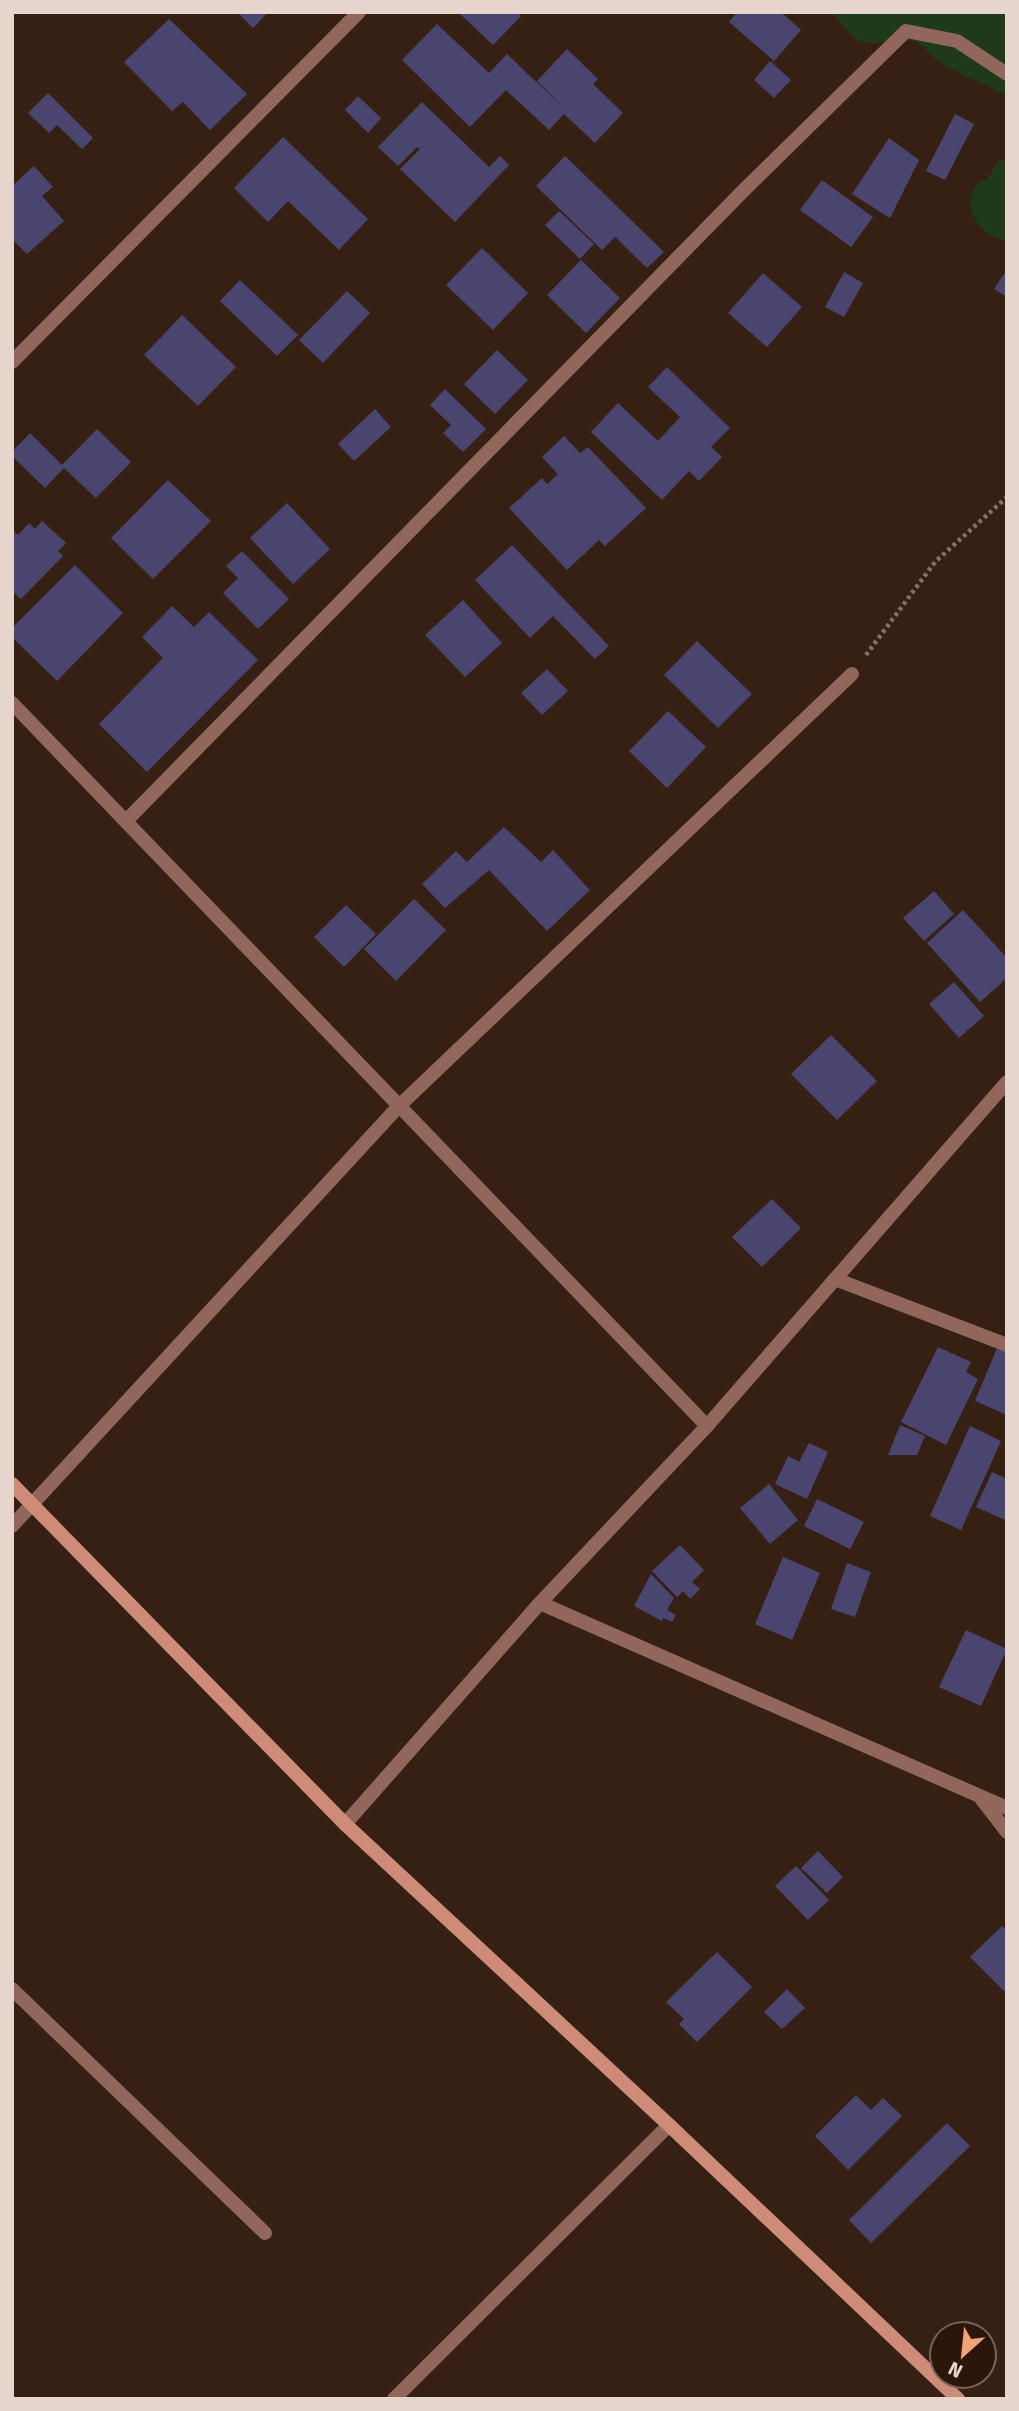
<svg xmlns="http://www.w3.org/2000/svg" width="1019" height="2411" font-family="'Fira Sans',sans-serif">
	<rect width="100%" height="100%" fill="#362013"/>
	<!-- green -->
	<g fill="#1e3a19">
		<path d="M833,12h174v84l-69,-34 -21,-21c-46,-3 -53,18 -84,-29z"/>
		<path d="M999,160l8,1v79c-18,0 -37,-19 -37,-38 0,-5 4,-12 5,-17l12,-6z"/>
	</g>
	<!-- building -->
	<g fill="#4a456f">
		<polygon points="237,12 268,12 253,28"/>
		<polygon points="458,12 518,12 521,16 493,45"/>
		<polygon points="737,12 781,12 801,30 774,61 729,22"/>
		<polygon points="169,19 247,94 210,130 183,102 172,111 124,62"/>
		<polygon points="437,24 489,73 507,54 567,111 537,81 567,49 598,79 593,84 623,113 595,143 564,114 549,130 506,90 470,127 402,60"/>
		<polygon points="770,61 791,80 774,98 754,80"/>
		<polygon points="48,93 93,138 82,149 57,125 49,133 28,113"/>
		<polygon points="358,96 381,118 368,133 345,110"/>
		<polygon points="422,102 489,167 500,156 509,165 455,222 400,169 420,149 417,147 398,166 378,147"/>
		<polygon points="955,114 974,124 945,180 926,171"/>
		<polygon points="283,137 368,219 339,250 288,201 268,222 234,188"/>
		<polygon points="889,138 919,160 890,218 852,194"/>
		<polygon points="565,156 664,252 647,268 615,237 602,250 536,186"/>
		<polygon points="34,166 53,187 42,196 64,221 27,254 12,239 12,186"/>
		<polygon points="822,180 873,217 851,247 800,210"/>
		<polygon points="559,211 594,244 580,259 545,225"/>
		<polygon points="482,248 528,293 493,330 446,285"/>
		<polygon points="581,260 620,298 586,333 547,295"/>
		<polygon points="1007,269 1007,297 994,289"/>
		<polygon points="844,272 863,283 844,317 825,307"/>
		<polygon points="763,273 802,307 767,347 728,313"/>
		<polygon points="240,280 298,335 277,356 220,301"/>
		<polygon points="347,291 370,313 323,363 299,340"/>
		<polygon points="182,315 236,367 198,406 144,355"/>
		<polygon points="497,350 528,380 495,414 464,384"/>
		<polygon points="667,367 730,428 711,447 722,457 699,481 689,471 662,500 591,432 618,403 658,441 680,417 648,387"/>
		<polygon points="445,389 486,429 463,452 443,433 451,425 430,405"/>
		<polygon points="375,409 391,427 354,461 338,444"/>
		<polygon points="97,429 131,462 96,498 64,468 45,488 12,456 12,452 30,433 62,465"/>
		<polygon points="564,436 580,453 588,447 646,508 605,546 599,540 567,570 509,508 542,478 547,484 558,474 542,457"/>
		<polygon points="168,480 211,521 153,579 111,538"/>
		<polygon points="287,503 330,549 293,584 250,538"/>
		<polygon points="42,521 66,543 58,551 63,556 21,599 12,591 12,530 18,535 29,523 35,529"/>
		<polygon points="512,545 609,646 595,659 553,616 530,638 475,580"/>
		<polygon points="242,551 289,599 258,629 223,593 238,578 226,566"/>
		<polygon points="75,565 123,613 57,681 12,637 12,628"/>
		<polygon points="463,600 502,643 465,677 425,635"/>
		<polygon points="172,606 194,627 209,612 258,660 147,772 99,724 163,658 142,637"/>
		<polygon points="697,641 752,694 718,728 664,675"/>
		<polygon points="547,669 568,691 542,715 521,693"/>
		<polygon points="668,711 706,747 667,788 629,751"/>
		<polygon points="504,827 541,862 553,850 590,890 547,931 489,870 445,908 422,884 456,851 467,862"/>
		<polygon points="934,891 954,914 924,941 903,918"/>
		<polygon points="414,899 446,930 396,981 364,949"/>
		<polygon points="346,905 376,934 344,967 314,937"/>
		<polygon points="963,910 1007,958 1007,978 980,1002 927,943"/>
		<polygon points="954,982 984,1016 959,1038 929,1004"/>
		<polygon points="831,1035 877,1081 837,1120 791,1074"/>
		<polygon points="772,1199 801,1228 762,1267 732,1237"/>
		<polygon points="938,1347 971,1362 966,1372 978,1379 946,1445 901,1422"/>
		<polygon points="997,1348 1007,1352 1007,1415 975,1401"/>
		<polygon points="900,1425 925,1436 917,1455 888,1455"/>
		<polygon points="970,1426 1001,1441 961,1530 930,1516"/>
		<polygon points="809,1443 828,1452 807,1499 775,1484 788,1456 799,1462"/>
		<polygon points="992,1472 1007,1479 1005,1520 976,1507"/>
		<polygon points="769,1484 798,1520 770,1544 740,1508"/>
		<polygon points="817,1499 864,1522 850,1549 804,1526"/>
		<polygon points="680,1545 704,1570 692,1582 700,1589 690,1599 683,1591 677,1597 652,1571"/>
		<polygon points="783,1557 820,1573 792,1640 755,1624"/>
		<polygon points="847,1563 871,1572 855,1617 831,1609"/>
		<polygon points="651,1574 674,1598 667,1610 676,1615 672,1622 663,1618 662,1621 634,1606"/>
		<polygon points="966,1630 1007,1649 981,1706 939,1687"/>
		<polygon points="818,1851 843,1877 827,1893 801,1868"/>
		<polygon points="796,1866 829,1900 808,1920 775,1886"/>
		<polygon points="1002,1926 1007,1930 1007,1994 970,1957"/>
		<polygon points="717,1952 752,1987 697,2042 679,2024 684,2019 666,2002"/>
		<polygon points="787,1989 805,2008 782,2029 764,2012"/>
		<polygon points="856,2095 871,2110 883,2098 902,2116 848,2170 815,2136"/>
		<polygon points="947,2123 970,2146 871,2243 849,2220"/>
	</g>
	<g fill="none" stroke-linecap="round" stroke-linejoin="round">
		<!-- path -->
		<polyline stroke="#857167" stroke-width="4.5" stroke-dasharray="3.5 3.5" stroke-linecap="butt" points="866,655 935,562 1007,497"/>
		<!-- street -->
		<g stroke="#91675b" stroke-width="14">
			<polyline points="12,362 359,12"/>
			<polyline points="12,703 707,1426"/>
			<polyline points="127,820 743,191 906,31 957,41 1007,74"/>
			<polyline points="835,1279 1007,1345"/>
			<polyline points="12,1526 398,1107 852,674"/>
			<polyline points="540,1603 1007,1808"/>
			<polyline points="980,1797 1007,1832"/>
			<polyline points="345,1824 540,1603 707,1426 1007,1082"/>
			<polyline points="12,1989 265,2233"/>
			<polyline points="394,2399 669,2125"/>
		</g>
		<!-- secondary -->
		<polyline stroke="#ce8b77" stroke-width="14" points="12,1484 345,1824 669,2125 958,2399"/>
	</g>
	<!-- border -->
	<rect width="1019" height="2411" fill="none" stroke="#e5d5cd" stroke-width="28"/>
	<!-- north arrow -->
	<g transform="translate(963 2355) rotate(207)"><circle r="33" fill="#2c1609" stroke="#766257" stroke-width="2"/>
	<path d="M0-5L12 26L0 18L-12 26Z" fill="#efa377"/>
	<text y="-10" font-size="19" font-weight="bold" text-anchor="middle" fill="#e5d5cd">N</text>
	</g>
</svg>
